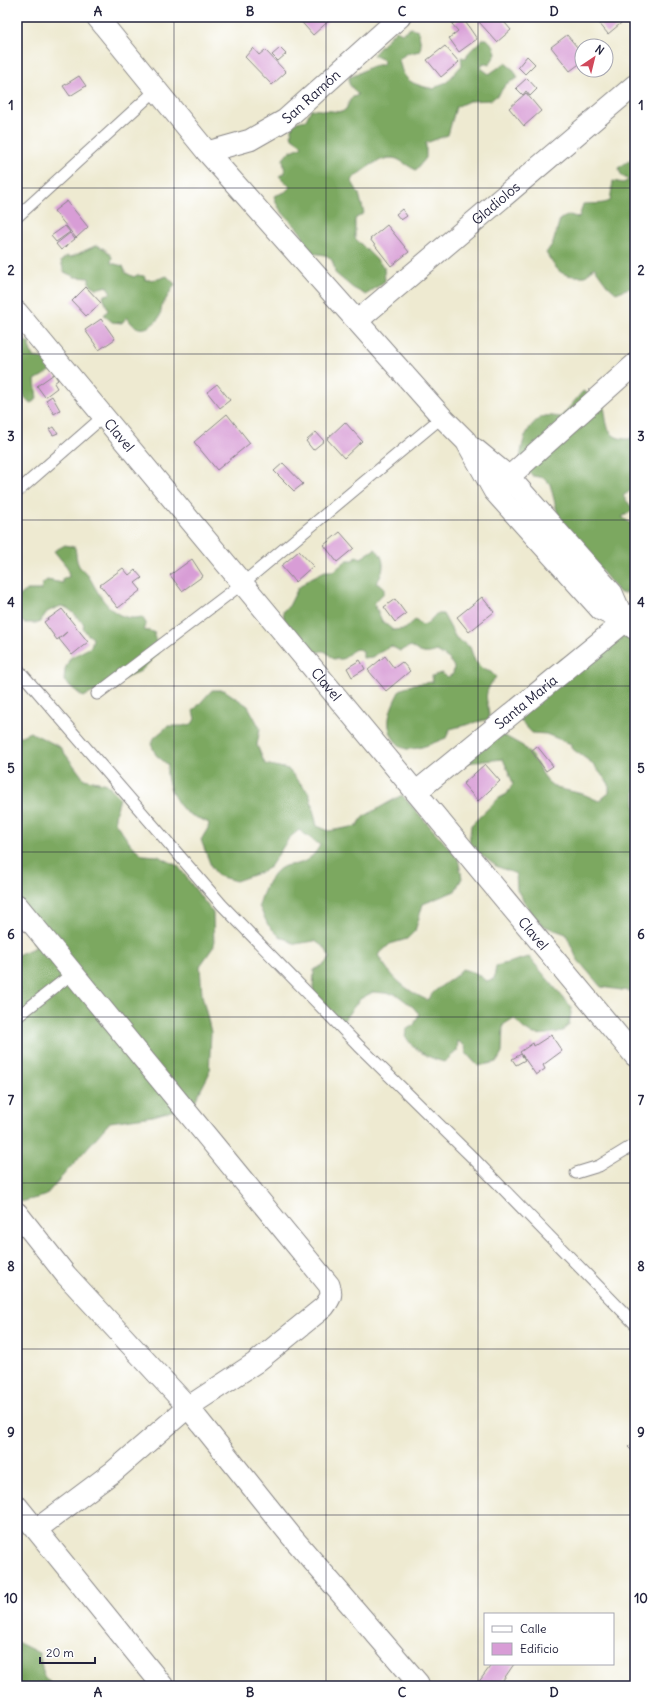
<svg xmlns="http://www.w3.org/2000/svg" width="652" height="1703" font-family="Delius,sans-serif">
	<rect width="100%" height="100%" fill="#fff"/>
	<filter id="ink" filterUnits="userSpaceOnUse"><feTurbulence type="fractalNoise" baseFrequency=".025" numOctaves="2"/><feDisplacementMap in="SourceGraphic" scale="8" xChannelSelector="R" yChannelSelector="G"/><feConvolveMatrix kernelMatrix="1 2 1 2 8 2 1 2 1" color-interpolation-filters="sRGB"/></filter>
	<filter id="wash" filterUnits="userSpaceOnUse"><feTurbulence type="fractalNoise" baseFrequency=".012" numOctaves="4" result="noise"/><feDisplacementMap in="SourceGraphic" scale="16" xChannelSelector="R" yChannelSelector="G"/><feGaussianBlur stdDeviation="0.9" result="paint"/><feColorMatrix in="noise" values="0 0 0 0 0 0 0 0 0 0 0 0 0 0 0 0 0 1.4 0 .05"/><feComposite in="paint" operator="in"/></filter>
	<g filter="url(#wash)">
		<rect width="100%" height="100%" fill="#eeead1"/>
		<!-- forest -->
		<g fill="#7ca860" stroke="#4f654e">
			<path d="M411,28l7,2 3,15 -1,6 -14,3 -7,5c4,23 13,25 35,30l5,-4 8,-3 15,-17 -1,-8 5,1c4,-9 10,-12 16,-19h5l7,7 2,8 -7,11 -6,-2 -2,5 8,6 16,-11 9,7 4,8 -12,6 -7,10 -8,6 -22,1 -13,6 -8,28 -22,8v15l-10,12c-7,-3 -11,-7 -17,-10 -15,-8 -37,11 -48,20l8,14 5,19 -9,6v19l29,29 1,14 -19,14 -13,-7 -18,-15c-2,-20 -9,-18 -26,-20 -2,-6 -4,-12 -7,-18 -9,-15 -24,-21 -28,-39l11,-4 5,-5 -11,-11 6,-3 -2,-14 6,-7 12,-5 1,-2 -10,-7 -1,-4 2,-9 4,-3 9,-2 5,-11 31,3 4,-3 5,-11 7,-3 -9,-11v-7c12,-2 20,-14 34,-12l1,-5 -11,-5 23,-25 6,3z"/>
			<path d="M635,157v135l-6,-4 -13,5 -9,-8 -13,-18 -8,9c-26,1 -27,-3 -40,-23l7,-10 7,-24 10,-4 9,3 4,-14c10,-1 18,1 27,-3l3,-20 10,2 6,-3 -7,-4 -4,-8z"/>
			<path d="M97,245l9,5 6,7 -1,6 12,3 3,7 8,4 3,-2 7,1 2,4 12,-1 9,-3 8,8c-4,7 -9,15 -13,22 -1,3 -1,9 -3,12 -11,13 -23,15 -32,-1l-5,6 -10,-1 -8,-7 4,-5 -5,-14 8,-3 -4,-7 -11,3 -7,-6v-5l-14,-1 -11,-5 -3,-11 6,-5 4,1z"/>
			<path d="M17,334l5,6 8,3 -1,3 4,11 13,2 5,9 -2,4 -14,8 2,19 -6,4 -6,-4c-2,-7 -7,-19 -8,-25l5,-5 -5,1z"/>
			<path d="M583,391l20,11c5,19 0,38 27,37l5,-8v58h-2l-10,7 11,14 -12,7 8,6h5v66l-7,4h-8l-61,-74 -9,-35 -6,-6 -11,-2 -13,-12c1,-18 5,-41 25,-48 5,-1 12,1 16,1z"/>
			<path d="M65,545l10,2c1,5 1,14 4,19 4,5 9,8 12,14 11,21 25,43 51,37l4,6 -2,7 10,2 4,18 -1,5 -16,16 -58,26 -19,-16 1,-12 5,-11 21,-11 2,-9 -6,-4 -4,-6 1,-4c-8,-6 -12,-16 -23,-18l-14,6 -8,11h-15l-7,-5v-20l10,-8h14l1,-6 5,-4 16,3v-5l6,-1 -2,-10 -13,-16z"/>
			<path d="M375,549c11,8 10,24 1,34l8,4v6l-10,10 8,18 11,9 12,-1 10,-9 7,5 5,-1 9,-10h7l13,24 14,9 5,14 8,8 8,3 5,5c-16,20 -7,21 -7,42l-39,10 -4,9c-11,4 -25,11 -36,11 -6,1 -10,-3 -14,-7 -14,-17 -5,-35 4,-52l14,-6 19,-2 -1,-6 9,-3 7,4 5,-3 1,-7 -5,-8 -12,-8c-11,4 -17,3 -26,-5l-11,5 -9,-5 -19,11 -9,1v-7c-9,-6 -14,4 -20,8h-10c-10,-11 -9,-9 -22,-4l-27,-36 -1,-8 6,-5 9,-18 13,-10 14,-7h9l13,-11h7l2,-4 5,2z"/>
			<polygon points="617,634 631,639 635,644 635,992 601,987 577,959 566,934 544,926 532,915 517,890 516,874 496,866 469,846 471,825 499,798 507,794 513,783 503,759 455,764 478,736 505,736 523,746 534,759 547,781 556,788 583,794 599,801 609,793 609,784 592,763 571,748 571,744 546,734 532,733 519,719 524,707 559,661"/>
			<path d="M212,690h12l24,16 12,22 -3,17 8,19 23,5 21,24 8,33 12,5 28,-5 6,-9 39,-22 56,63 4,20 -7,13 -32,13 -8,27 -8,8 -17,5 -12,11c12,21 27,35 49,45 9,-14 25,-18 35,-31l14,4 10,8 8,-2 2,-13 33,-9 43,51 -3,16 -6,7c-24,5 -33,8 -49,-13l-11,7 -1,28 -5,9 -19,4 -12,-13 -1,-7 -7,-5 -1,10 -13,11c-16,-4 -30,-12 -39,-26l2,-7 7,-4 5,-11 -6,-7 -17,-13 -23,-2 -13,7 -17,22 -9,-3 -21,-27 1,-21 9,-5 7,-7 -5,-10 -10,-7 -20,3 -17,-9 -10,-10 -9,-19c3,-13 12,-35 26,-40 4,-2 9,-1 12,-2 11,-2 19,-11 23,-19l-21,-15 -10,8 -19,29 -11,6 -23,8 -18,-5 -7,-10 -10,-26 7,-12 1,-5c-7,-4 -17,-6 -23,-11 -11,-9 -23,-34 -18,-47l-12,-10 -5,-11 3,-6 14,-12h15l9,-2 3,-5 -2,-8z"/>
			<polygon points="30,732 60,747 84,779 107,784 120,798 115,816 115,822 131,845 143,855 158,856 178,866 213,913 214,946 200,966 202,995 211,1032 209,1074 193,1105 153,1116 110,1122 45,1196 20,1202 17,1201 17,955 36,947 22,923 17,907 17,738"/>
			<polygon points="17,1642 39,1653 44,1676 53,1686 17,1686"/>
		</g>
		<g id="blocks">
			<!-- building -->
			<g fill="#d89dd6">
				<polygon points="297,17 333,17 313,35"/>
				<polygon points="462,17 477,39 459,52 449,38 458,31 452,24"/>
				<polygon points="484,17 500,17 511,30 497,42 479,22"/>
				<polygon points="594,17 625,17 626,19 608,34"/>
				<polygon points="567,35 582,53 582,62 570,71 551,47"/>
				<polygon points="445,46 459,62 441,77 427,60"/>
				<polygon points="253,48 259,55 265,50 286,72 272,85 245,57"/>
				<polygon points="280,48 286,54 278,61 272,55"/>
				<polygon points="527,56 535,64 525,74 518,67"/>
				<polygon points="79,76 86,86 70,96 63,86"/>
				<polygon points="527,78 537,89 530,96 526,91 523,95 516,88"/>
				<polygon points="526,93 541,111 524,126 509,108"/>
				<polygon points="67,201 88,227 76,238 54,211"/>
				<polygon points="402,209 407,216 401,220 396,214"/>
				<polygon points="387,225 409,252 391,266 370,239"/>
				<polygon points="65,226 70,232 56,242 51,236"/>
				<polygon points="70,233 75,239 61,250 56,244"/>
				<polygon points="86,287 101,303 86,316 72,301"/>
				<polygon points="101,319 115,339 99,350 85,330"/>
				<polygon points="54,374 58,380 54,383 57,388 45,397 37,386"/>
				<polygon points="217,384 230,400 220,408 207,392"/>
				<polygon points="17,396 24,404 17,410"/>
				<polygon points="52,396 60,410 54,414 46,400"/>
				<polygon points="227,414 250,443 217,470 194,442"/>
				<polygon points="345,422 362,441 344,458 327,439"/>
				<polygon points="54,427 58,433 53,435 49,429"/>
				<polygon points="316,432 324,441 313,450 306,441"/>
				<polygon points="283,463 303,484 294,491 274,471"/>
				<polygon points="340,532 354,548 337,562 324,545"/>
				<polygon points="299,551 313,566 295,582 281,566"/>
				<polygon points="192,559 203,576 182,591 170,575"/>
				<polygon points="123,568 129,575 135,570 142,578 135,583 141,590 118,608 100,585"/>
				<polygon points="482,597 494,612 469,632 457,617"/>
				<polygon points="395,599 406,614 395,622 384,607"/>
				<polygon points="62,609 88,642 72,655 59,639 67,632 57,640 44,622"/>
				<polygon points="385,656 394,668 402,662 410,671 386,691 368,670"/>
				<polygon points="360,660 365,669 352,677 347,668"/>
				<polygon points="537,746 553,766 546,771 531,751"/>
				<polygon points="485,764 500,781 478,801 463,784"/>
				<polygon points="551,1035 562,1051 543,1065 545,1069 536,1075 520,1052 533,1043 534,1046"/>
				<polygon points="521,1054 525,1060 516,1065 512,1059"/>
				<polygon points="635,1441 635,1454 628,1447"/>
				<polygon points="492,1664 514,1664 499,1686 482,1686 478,1683"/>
			</g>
		</g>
	</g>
	<g filter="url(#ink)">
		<use href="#blocks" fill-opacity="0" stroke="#888686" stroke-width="1"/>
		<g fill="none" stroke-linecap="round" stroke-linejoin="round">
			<!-- service casing -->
			<g stroke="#888686" stroke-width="13">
				<g id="service">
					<polyline points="17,217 156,90"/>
					<polyline points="17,492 104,416"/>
					<polyline points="17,668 222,905 359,1046 475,1160 635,1324"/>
					<polyline points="97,694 243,583 442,417"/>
					<polyline points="17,1017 73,973"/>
					<polyline points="576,1173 599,1166 635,1144"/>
				</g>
			</g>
			<!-- minor casing -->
			<g stroke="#888686" stroke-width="23">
				<g id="minor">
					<polyline points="97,17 207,152 442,417 466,441 494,491 601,610 624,621 635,629"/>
					<path id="s1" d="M207,152l43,-12 35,-20 115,-103"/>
					<path id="s2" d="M17,312l618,744"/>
					<path id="s3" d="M357,321l278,-236"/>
					<polyline points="475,449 509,477 612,593 624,621"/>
					<polyline points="499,486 635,364"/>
					<path id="s4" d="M416,792l218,-178"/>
					<path d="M17,905l312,380c4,10 1,14 -5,22l-69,56 -67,44 -122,-132 -49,-62"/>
					<polyline points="17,1506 163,1686"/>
					<polyline points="37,1529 113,1472 188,1407 292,1537 418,1683 419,1686"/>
				</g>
			</g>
			<!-- service -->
			<use href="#service" stroke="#fff" stroke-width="11"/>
			<!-- minor -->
			<use href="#minor" stroke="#fff" stroke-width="21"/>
		</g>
	</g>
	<!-- grid -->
	<path fill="none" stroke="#22223b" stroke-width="1" stroke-opacity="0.55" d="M174,17v1669M326,17v1669M478,17v1669M17,188h618M17,354h618M17,520h618M17,686h618M17,852h618M17,1017h618M17,1183h618M17,1349h618M17,1515h618"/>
	<g text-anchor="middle" stroke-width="4" stroke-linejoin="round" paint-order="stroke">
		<!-- street labels -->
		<g font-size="14" fill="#22223b" stroke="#fff">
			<text dy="5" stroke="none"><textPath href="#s1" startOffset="120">San Ramón</textPath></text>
			<text dy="5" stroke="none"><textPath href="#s3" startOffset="182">Gladiolos</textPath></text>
			<text dy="5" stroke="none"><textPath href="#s2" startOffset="160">Clavel</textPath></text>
			<text dy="5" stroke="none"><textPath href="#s2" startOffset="484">Clavel</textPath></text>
			<text dy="5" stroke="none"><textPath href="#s4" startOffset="142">Santa María</textPath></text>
			<text dy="5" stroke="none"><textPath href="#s2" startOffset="808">Clavel</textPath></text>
		</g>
	</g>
	<!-- margin -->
	<rect width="652" height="1703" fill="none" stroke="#fff" stroke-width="44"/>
	<!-- legend -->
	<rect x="484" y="1613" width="130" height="52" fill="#ffffff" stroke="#a7a7b1"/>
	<rect x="492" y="1626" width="20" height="6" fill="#ffffff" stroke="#a7a7b1"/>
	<text x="520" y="1633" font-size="12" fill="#22223b">Calle</text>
	<rect x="492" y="1643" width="20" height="12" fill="#d89dd6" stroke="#a7a7b1"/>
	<text x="520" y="1653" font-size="12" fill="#22223b">Edificio</text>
	<!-- north arrow -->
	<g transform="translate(594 58) rotate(35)"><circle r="19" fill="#ffffff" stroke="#a7a7b1"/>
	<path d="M0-3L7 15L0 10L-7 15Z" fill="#d1495b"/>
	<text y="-6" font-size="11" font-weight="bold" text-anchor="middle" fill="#22223b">N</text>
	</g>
	<!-- scale -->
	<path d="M40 1657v6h55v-6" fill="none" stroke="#22223b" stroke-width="2"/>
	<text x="46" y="1657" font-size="12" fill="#22223b" stroke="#ffffff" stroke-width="3" paint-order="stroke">20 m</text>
	<rect x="22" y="22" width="608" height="1659" fill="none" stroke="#22223b" stroke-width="1.5"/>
	<g font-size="13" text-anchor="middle" font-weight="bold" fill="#22223b">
		<text x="98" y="16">A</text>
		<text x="250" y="16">B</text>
		<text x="402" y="16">C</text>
		<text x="554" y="16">D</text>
		<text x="11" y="110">1</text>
		<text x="641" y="110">1</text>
		<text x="11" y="275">2</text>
		<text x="641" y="275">2</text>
		<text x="11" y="441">3</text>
		<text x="641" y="441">3</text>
		<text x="11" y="607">4</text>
		<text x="641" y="607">4</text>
		<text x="11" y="773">5</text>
		<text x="641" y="773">5</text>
		<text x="11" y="939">6</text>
		<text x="641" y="939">6</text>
		<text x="11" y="1105">7</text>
		<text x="641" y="1105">7</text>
		<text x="11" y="1271">8</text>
		<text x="641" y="1271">8</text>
		<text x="11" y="1437">9</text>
		<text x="641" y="1437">9</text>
		<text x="11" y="1603">10</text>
		<text x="641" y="1603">10</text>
		<text x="98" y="1697">A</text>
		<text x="250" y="1697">B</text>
		<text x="402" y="1697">C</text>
		<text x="554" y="1697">D</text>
	</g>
</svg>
